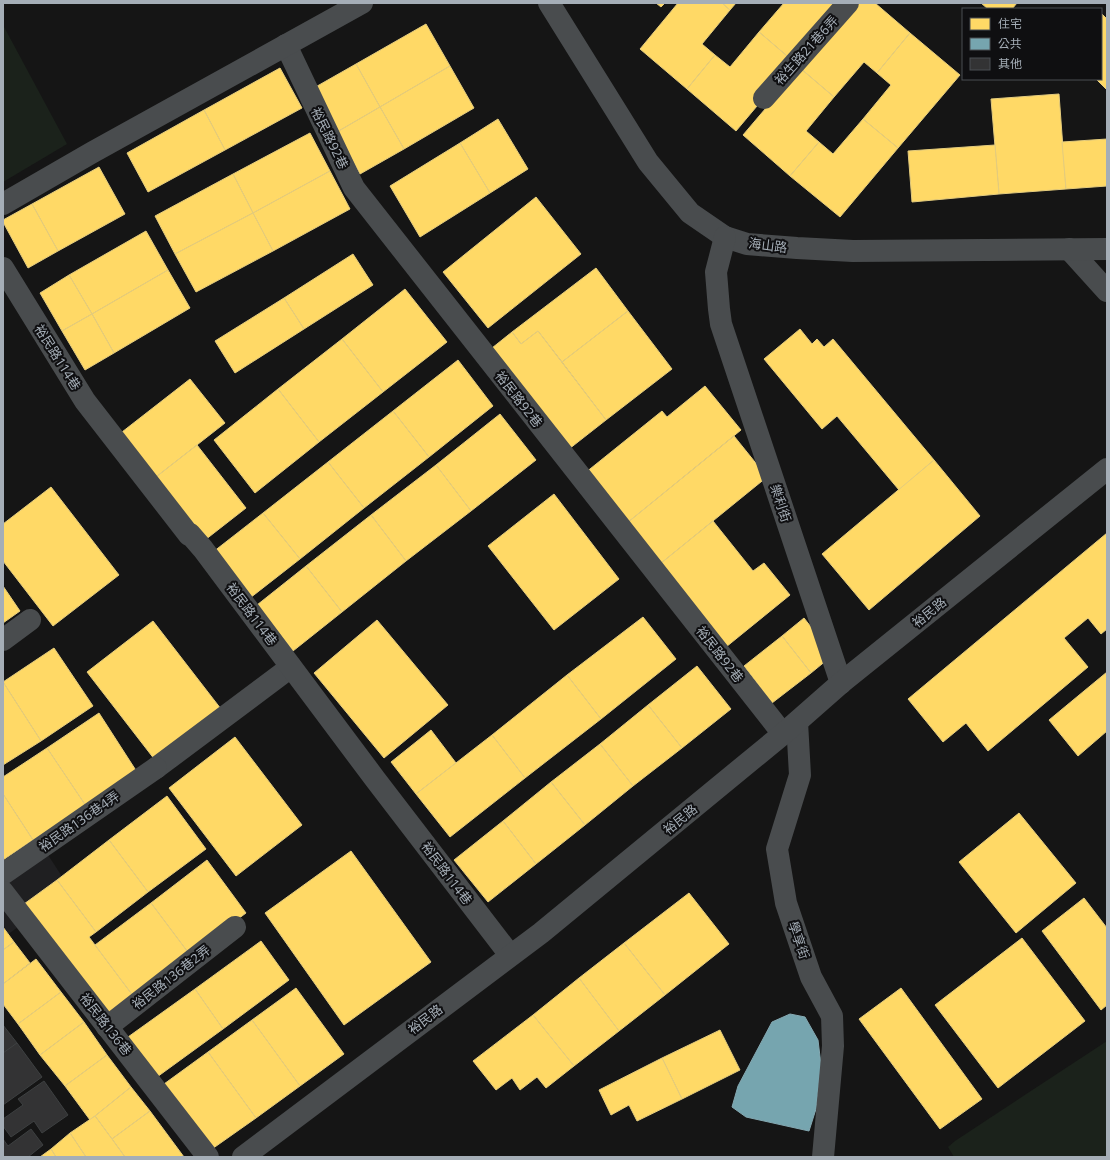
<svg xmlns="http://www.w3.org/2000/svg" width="1110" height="1160" font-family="'Noto Sans','Noto Sans TC',sans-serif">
	<rect width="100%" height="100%" fill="#151515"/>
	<!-- built -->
	<polygon fill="#1f1f21" points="3,785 70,889 3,938"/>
	<!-- green -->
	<g fill="#1b221b">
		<polygon points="3,25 67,144 3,182"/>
		<polygon points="1107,1041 1107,1157 954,1157 948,1147 955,1141"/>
	</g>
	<!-- homes -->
	<g fill="#ffd966" stroke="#e4cc7e">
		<polygon points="656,3 665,3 661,7"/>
		<polygon points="678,3 722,3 730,10 702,44 715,55 687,89 640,49"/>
		<polygon points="722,3 736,3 730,10"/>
		<polygon points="784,3 844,3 794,62 759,32"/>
		<polygon points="855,3 875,3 910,33 877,73 864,62 834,97 800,68"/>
		<polygon points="981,3 1017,3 1012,9 988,9"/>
		<polygon points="1101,13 1107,19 1107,90 1096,79 1101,79"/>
		<polygon points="426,24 450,66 380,107 356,64"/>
		<polygon points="759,32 794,62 736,131 687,89 715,55 730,67"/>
		<polygon points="910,33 960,75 898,148 863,119 891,85 877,73"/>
		<polygon points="356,64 380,107 337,132 312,89"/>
		<polygon points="450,66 474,108 404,149 380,107"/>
		<polygon points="280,68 302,108 225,150 204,110"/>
		<polygon points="800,68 834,97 806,131 819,142 790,176 743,135"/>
		<polygon points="1059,94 1066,189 999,194 991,99"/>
		<polygon points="380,107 404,149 360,174 337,132"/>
		<polygon points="204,110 225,150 148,192 127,153"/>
		<polygon points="498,119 528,169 490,193 460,143"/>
		<polygon points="863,119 898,148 840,217 790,176 819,142 833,154"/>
		<polygon points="310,133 330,171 253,213 233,174"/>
		<polygon points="1107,139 1107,186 1066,189 1062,142"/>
		<polygon points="460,143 490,193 420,237 390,186"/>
		<polygon points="995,145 999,194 912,202 908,151"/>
		<polygon points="99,167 125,214 58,251 32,204"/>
		<polygon points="330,171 350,209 273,251 253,213"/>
		<polygon points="233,174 253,213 175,254 155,216"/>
		<polygon points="536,197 581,254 488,328 443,272"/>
		<polygon points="32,204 58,251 28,268 3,222 3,220"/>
		<polygon points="253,213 273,251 196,292 175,254"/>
		<polygon points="146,231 168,270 92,314 69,275"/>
		<polygon points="353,254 373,285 304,329 284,298"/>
		<polygon points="596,268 628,311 562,362 538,331 521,344 512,332"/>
		<polygon points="168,270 190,308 114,353 92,314"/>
		<polygon points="69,275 92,314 62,331 40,293"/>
		<polygon points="405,289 447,342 383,392 342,339"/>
		<polygon points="284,298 304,329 235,373 215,341"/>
		<polygon points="628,311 672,369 606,420 562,362"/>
		<polygon points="92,314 114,353 85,370 62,331"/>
		<polygon points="800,329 812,344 817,339 824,347 833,339 934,460 899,490 837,416 822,429 764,359"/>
		<polygon points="538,331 606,420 569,449 492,348 512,332 521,344"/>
		<polygon points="342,339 383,392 319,442 278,389"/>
		<polygon points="458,360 493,406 429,457 393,411"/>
		<polygon points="190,379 225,423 156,477 122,432"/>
		<polygon points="705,386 741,430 627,523 585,473 662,411 667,417"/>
		<polygon points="278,389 319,442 255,493 214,440"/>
		<polygon points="393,411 429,457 364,508 328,462"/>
		<polygon points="500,414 536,460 471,511 436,465"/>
		<polygon points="734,436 767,477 660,564 627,523"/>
		<polygon points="197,445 246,508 205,540 156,477"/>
		<polygon points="934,460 980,516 869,610 822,554"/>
		<polygon points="328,462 364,508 300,559 263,513"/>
		<polygon points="436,465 471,511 406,561 371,515"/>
		<polygon points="51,487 119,575 53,626 3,561 3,524"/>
		<polygon points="554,494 619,579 554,630 488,546"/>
		<polygon points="263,513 300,559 250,598 213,552"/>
		<polygon points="371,515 406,561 342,612 306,566"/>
		<polygon points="713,521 753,571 764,563 790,595 726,647 660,564"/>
		<polygon points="1107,533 1107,629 1101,634 1088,618 1064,638 1088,667 988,751 966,723 943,742 908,699"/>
		<polygon points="306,566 342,612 293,651 257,605"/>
		<polygon points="3,586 20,611 3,623"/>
		<polygon points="643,617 676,659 601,719 567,675"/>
		<polygon points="804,618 833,655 811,673 782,636"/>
		<polygon points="377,620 448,705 384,758 314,673"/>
		<polygon points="153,621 221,709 155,760 87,672"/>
		<polygon points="782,636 811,673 772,703 744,666"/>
		<polygon points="54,648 93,706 41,741 3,682"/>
		<polygon points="697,666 731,709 682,748 648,705"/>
		<polygon points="1107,672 1107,731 1078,756 1049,720"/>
		<polygon points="567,675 601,719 525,778 492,735"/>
		<polygon points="3,682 41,741 3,765"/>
		<polygon points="648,705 682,748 633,786 600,744"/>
		<polygon points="99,713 137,772 86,806 47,748"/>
		<polygon points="431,730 456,763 416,794 391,762"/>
		<polygon points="492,735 525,778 450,837 416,794"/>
		<polygon points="235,737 302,825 236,876 169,788"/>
		<polygon points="600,744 633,786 585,825 551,782"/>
		<polygon points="47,748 86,806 33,840 3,794 3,777"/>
		<polygon points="551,782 585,825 536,864 503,821"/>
		<polygon points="3,794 33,840 3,860"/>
		<polygon points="167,796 206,849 148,892 109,840"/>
		<polygon points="1019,813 1076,883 1016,933 959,862"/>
		<polygon points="503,821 536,864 488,902 454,860"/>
		<polygon points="109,840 148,892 96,932 57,880"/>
		<polygon points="351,851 431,962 344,1025 265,913"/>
		<polygon points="207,860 246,913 190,955 151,903"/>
		<polygon points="57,880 96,932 89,937 134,997 108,1017 24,904"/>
		<polygon points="689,893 729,944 665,995 624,943"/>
		<polygon points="1084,898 1107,928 1107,1005 1101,1010 1042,931"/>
		<polygon points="151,903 190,955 134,997 95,945"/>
		<polygon points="3,927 14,942 3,950"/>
		<polygon points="1022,938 1085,1021 998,1088 935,1005"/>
		<polygon points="261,941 289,980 223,1029 195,989"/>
		<polygon points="14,942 30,963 3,984 3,950"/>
		<polygon points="624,943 665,995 619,1031 579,978"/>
		<polygon points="36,959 61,992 18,1024 3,1004 3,984"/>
		<polygon points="579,978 619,1031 574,1066 533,1015"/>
		<polygon points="296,988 344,1054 300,1086 252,1020"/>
		<polygon points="901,988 982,1099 940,1129 859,1019"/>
		<polygon points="195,989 223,1029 157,1077 128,1037"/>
		<polygon points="61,992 84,1022 40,1055 18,1024"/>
		<polygon points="533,1015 574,1066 546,1088 537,1077 520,1090 512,1078 496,1090 473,1061"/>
		<polygon points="252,1020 300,1086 256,1118 208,1052"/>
		<polygon points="84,1022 107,1055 65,1086 40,1055"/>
		<polygon points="720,1030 740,1070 682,1099 662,1058"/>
		<polygon points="208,1052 256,1118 212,1149 164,1084"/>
		<polygon points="107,1055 131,1087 90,1120 65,1086"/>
		<polygon points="662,1058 682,1099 637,1121 629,1105 611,1115 599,1090"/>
		<polygon points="131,1087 150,1111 112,1139 95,1116"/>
		<polygon points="150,1111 184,1157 125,1157 112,1139"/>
		<polygon points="95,1116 112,1139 125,1157 86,1157 70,1133"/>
		<polygon points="70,1133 86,1157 56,1157 51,1149"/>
		<polygon points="51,1149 56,1157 40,1157"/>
	</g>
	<!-- public -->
	<polygon fill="#76a5af" stroke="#84a8b1" points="790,1014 805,1017 818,1040 821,1065 816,1109 809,1131 746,1117 732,1107 738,1086 772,1022"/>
	<!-- building -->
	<g fill="#333334" stroke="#3d4041">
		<polygon points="3,1025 17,1043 3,1054"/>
		<polygon points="17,1043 42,1077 3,1105 3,1053"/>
		<polygon points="44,1081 68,1115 42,1133 34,1121 11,1137 3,1126 3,1119 23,1105 18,1099"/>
		<polygon points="31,1129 43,1145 28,1157 3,1157 3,1139 8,1146"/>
	</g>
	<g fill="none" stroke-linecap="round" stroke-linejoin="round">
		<!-- pedestrian -->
		<g stroke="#494c4e" stroke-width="22">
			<polyline points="764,98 848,3"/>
			<polyline points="1069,249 1107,291"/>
			<polyline points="156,768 291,667"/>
		</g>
		<!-- minor -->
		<g stroke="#494c4e" stroke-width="22">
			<polyline points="549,3 648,162 690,213 725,237 747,244 797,248 853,251 1107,249"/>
			<polyline points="286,45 354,188 783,734"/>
			<polyline points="3,204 93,152 362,3"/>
			<polyline points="725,237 716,272 719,309 721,324 841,683"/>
			<polyline points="3,268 85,401 189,535 190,534 203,549 375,779 510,955"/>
			<polyline points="3,640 30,620"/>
			<polyline points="797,722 800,775 777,849 786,903 811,977 832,1016 833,1046 823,1157"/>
			<polyline points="3,874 156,768"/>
			<polyline points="3,892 208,1157"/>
			<polyline points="107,1027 235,927"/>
		</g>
		<!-- tertiary -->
		<polyline stroke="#494c4e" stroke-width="22" points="243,1157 541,933 783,734 841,683 1107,469"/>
	</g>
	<g text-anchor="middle" stroke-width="4" stroke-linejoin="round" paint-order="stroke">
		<!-- street labels -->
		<g font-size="13" fill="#a5aeb7" stroke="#0f0f11">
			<text transform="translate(806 50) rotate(-48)" y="5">裕生路21巷6弄</text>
			<text transform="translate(330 138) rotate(64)" y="5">裕民路92巷</text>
			<text transform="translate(768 245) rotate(7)" y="5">海山路</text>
			<text transform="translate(58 357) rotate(58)" y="5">裕民路114巷</text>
			<text transform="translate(519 399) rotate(52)" y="5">裕民路92巷</text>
			<text transform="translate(781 503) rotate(72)" y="5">樂利街</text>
			<text transform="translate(929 612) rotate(-39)" y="5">裕民路</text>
			<text transform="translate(252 614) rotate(53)" y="5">裕民路114巷</text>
			<text transform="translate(720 654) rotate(52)" y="5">裕民路92巷</text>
			<text transform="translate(680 819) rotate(-39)" y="5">裕民路</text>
			<text transform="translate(79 821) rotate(-35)" y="5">裕民路136巷4弄</text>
			<text transform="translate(447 873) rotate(53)" y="5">裕民路114巷</text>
			<text transform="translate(799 940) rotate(71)" y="5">學享街</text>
			<text transform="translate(171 977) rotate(-38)" y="5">裕民路136巷2弄</text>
			<text transform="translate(425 1019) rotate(-37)" y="5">裕民路</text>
			<text transform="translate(106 1024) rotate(52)" y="5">裕民路136巷</text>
		</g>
	</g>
	<!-- border -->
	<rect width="1110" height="1160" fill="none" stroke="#a5aeb7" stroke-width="8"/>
	<!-- legend -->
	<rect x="962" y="8" width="140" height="72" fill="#0f0f11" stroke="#4b4f53"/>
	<rect x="970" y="18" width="20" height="12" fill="#ffd966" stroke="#4b4f53"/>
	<text x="998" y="28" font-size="12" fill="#a5aeb7">住宅</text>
	<rect x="970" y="38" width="20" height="12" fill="#76a5af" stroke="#4b4f53"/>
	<text x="998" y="48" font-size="12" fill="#a5aeb7">公共</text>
	<rect x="970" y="58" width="20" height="12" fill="#333334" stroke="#4b4f53"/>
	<text x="998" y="68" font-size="12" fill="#a5aeb7">其他</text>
</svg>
